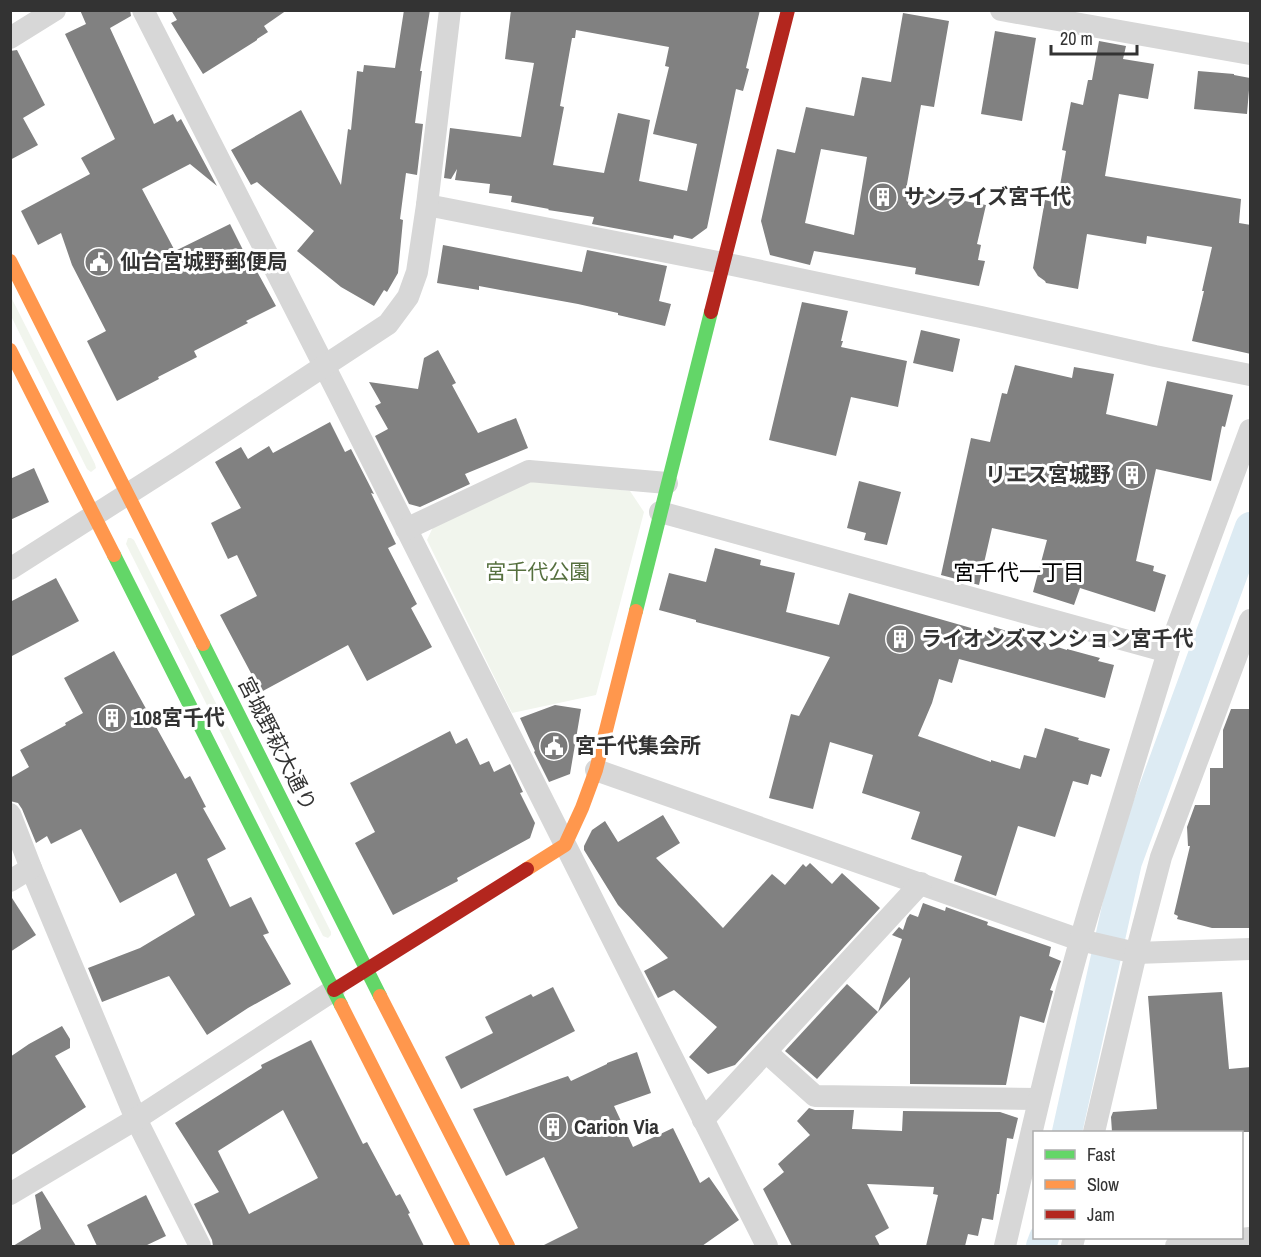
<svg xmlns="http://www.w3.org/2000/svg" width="1261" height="1257" font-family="'Archivo Narrow','Noto Sans JP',sans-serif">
	<rect width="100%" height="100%" fill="#fff"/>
	<!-- green -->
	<g fill="#f1f5ed">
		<polygon points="10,295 95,464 96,468 91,472 87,469 11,316"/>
		<polygon points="535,480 630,491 644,512 596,695 512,713 427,540 434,525"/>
		<polygon points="128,538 131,538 134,540 331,932 331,935 328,938 323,936 126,544"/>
	</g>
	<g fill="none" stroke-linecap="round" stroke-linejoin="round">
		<!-- canal -->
		<g stroke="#ddebf3" stroke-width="30">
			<polyline points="1067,1132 1127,862 1250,527"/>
			<polyline points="1041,1246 1044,1238"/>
		</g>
	</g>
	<!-- building -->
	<g fill="#818181" fill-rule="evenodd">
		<polygon points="80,10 130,10 131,16 110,28 154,124 173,114 177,122 181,119 217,186 190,164 142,189 175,251 230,224 246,256 248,255 276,306 246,321 248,323 194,351 197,357 158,377 159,379 117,401 87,341 106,331 72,265 61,233 38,245 21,211 90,174 81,158 115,139 65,34 86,24"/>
		<polygon points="171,10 287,10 264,26 268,32 257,39 257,40 203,74 171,23 177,20"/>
		<polygon points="404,10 430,10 420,71 422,71 415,123 423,124 417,175 406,173 400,219 403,220 398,273 387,292 384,290 374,306 341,287 297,251 314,231 257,182 251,185 231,150 301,110 341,185 348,129 351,130 357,71 363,72 364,65 395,68"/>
		<path d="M511,10h249l-14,58 3,1 -6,22 -7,-2 -29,139 -15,11 -18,-4 -1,4 -81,-15 2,-7 -46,-7 1,-1 -38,-7 1,-6 -23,-3 1,-9 -35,-4 2,-11 -6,10 -7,-1 6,-50 71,9 13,-74 -29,-4zM576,30l93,17 -4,19 4,1 -16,67 44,10 -10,47 -48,-10 11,-61 -32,-7 -14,60 -51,-8 11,-58 -4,-1 12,-68h3z"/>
		<path d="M903,13l46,8 -15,86 -13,-2 -15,85 80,15 -9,39 4,1 -3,15 7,1 -6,25 -64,-12 1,-6 -102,-17 -4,14 -40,-10 -9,-34 16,-72 18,4 11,-46 48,9 8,-39 29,5zM821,149l46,8 -13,78 -49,-12z"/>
		<polygon points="995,31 1036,38 1022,121 981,114"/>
		<polygon points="1099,41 1126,46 1123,59 1154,64 1148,99 1119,94 1105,176 1241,199 1239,223 1251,225 1251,354 1192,341 1204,291 1202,291 1212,247 1147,236 1146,244 1087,234 1078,289 1046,283 1045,281 1038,276 1033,268 1045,200 1057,203 1066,151 1062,150 1071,102 1083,105 1088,80 1092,80"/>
		<polygon points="17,50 45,105 23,118 38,145 10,160 10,51"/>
		<polygon points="1198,71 1234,74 1234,75 1250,78 1247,114 1194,109"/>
		<polygon points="443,245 582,272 587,250 667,266 659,301 671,304 665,326 618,315 618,313 578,304 479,286 479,290 437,283"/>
		<polygon points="802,302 848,311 841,341 843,341 841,347 907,361 898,407 851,397 836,456 769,440"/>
		<polygon points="921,330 960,339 953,372 913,363"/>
		<polygon points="438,350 456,383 452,385 478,433 516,418 528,448 465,474 470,484 420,507 409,504 375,436 388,429 375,406 381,403 369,382 418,389 424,358"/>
		<polygon points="1015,365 1072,378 1074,367 1114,374 1106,414 1157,426 1167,381 1233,395 1225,427 1222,426 1211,481 1156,469 1136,561 1154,566 1153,571 1166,575 1155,612 1080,588 1074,605 1033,592 1047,540 992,528 979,585 941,575 971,438 990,442 1002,393 1007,394"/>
		<polygon points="330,422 345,452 351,449 374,494 371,493 396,544 388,548 417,604 411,608 432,647 367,681 348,645 261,692 220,615 257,596 237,555 228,559 211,523 241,508 215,462 241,447 248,459 269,446 273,453"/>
		<polygon points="34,468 49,502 10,520 10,479"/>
		<polygon points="859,481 901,492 887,545 864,540 866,533 847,528"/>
		<polygon points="715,548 761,560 760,565 795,573 786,612 839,625 849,593 992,634 994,627 1067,650 1067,649 1100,658 1098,661 1114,665 1105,698 959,659 952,683 939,679 932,703 918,736 991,762 991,760 1020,769 1024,755 1036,758 1045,728 1079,738 1078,740 1110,749 1101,777 1091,774 1088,785 1073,781 1055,837 1018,826 996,896 954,881 962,856 911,839 920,812 862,793 873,755 830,742 813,809 769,798 791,714 799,716 830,657 696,622 696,620 659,610 669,573 706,582"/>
		<polygon points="56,578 79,621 10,657 10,602"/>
		<polygon points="114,651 185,779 190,776 206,807 203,808 226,849 207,859 230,907 251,897 269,933 263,935 291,984 248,1008 207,1035 169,976 102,1002 88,968 140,948 195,915 176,873 120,903 81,829 51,844 47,836 36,843 22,809 18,803 10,801 10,778 29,767 20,750 66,725 65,723 83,713 64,678"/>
		<polygon points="555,705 581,709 570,774 549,782 534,752 535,751 520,718"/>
		<polygon points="1231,709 1251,709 1251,928 1212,928 1177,919 1178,916 1174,914 1190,846 1188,846 1187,827 1195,805 1210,805 1210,768 1223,768 1223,730"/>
		<polygon points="450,731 456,744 467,738 480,765 489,761 494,772 510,764 523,792 520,793 535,823 530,838 457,878 458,881 393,915 355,843 375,832 350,783"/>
		<polygon points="663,815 680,843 656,858 723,928 772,874 785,885 803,864 806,867 810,863 832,884 842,873 880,908 735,1065 708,1074 689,1057 717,1027 674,990 658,998 644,971 668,958 618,905 584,850 584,846 592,830 605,821 618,842"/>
		<polygon points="10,895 36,935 10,952"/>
		<polygon points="923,903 945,911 946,907 988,922 987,925 1051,947 1049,956 1061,961 1050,990 1053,991 1044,1023 1020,1016 1006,1085 910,1084 910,977 878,1012 902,939 892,935 899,927 903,930 907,918 910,914 918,917"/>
		<polygon points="847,984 878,1012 817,1079 785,1051"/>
		<polygon points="553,987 575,1031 461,1089 445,1057 493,1033 485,1017 531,994 533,997"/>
		<polygon points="1222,992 1229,1069 1251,1067 1251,1132 1112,1132 1111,1117 1113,1112 1157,1109 1148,996"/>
		<polygon points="62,1026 70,1039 70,1048 55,1056 86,1107 10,1156 10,1057 29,1044"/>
		<path d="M311,1040l52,104 4,-2 29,54 4,-2 10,19 -2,1 16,32h-211l-1,-6 -18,-36 25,-12 -44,-69 87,-55 -1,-3zM283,1110l35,68 -69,36 -31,-63z"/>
		<polygon points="637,1052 651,1093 614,1106 633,1147 673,1128 700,1183 709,1177 739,1220 702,1246 542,1246 578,1228 544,1157 506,1176 473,1109 568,1076 571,1081 607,1064 607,1063"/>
		<polygon points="809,1108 815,1110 854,1110 852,1129 902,1131 903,1111 1000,1112 1018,1118 1013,1139 1007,1138 999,1194 997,1194 993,1220 982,1218 978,1236 968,1234 965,1246 926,1246 938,1195 933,1194 934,1187 867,1184 889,1228 875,1236 880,1246 792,1246 763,1189 784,1172 778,1164 810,1135 797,1121"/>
		<polygon points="42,1191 76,1246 13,1246 41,1229 35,1195"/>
		<polygon points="146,1195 166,1236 145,1246 97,1246 87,1225"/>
	</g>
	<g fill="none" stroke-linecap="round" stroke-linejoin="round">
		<!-- street -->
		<g stroke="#d7d7d7" stroke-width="22">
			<polyline points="143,10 338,393 767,1246"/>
			<polyline points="1001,10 1250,54"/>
			<polyline points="10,38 55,10"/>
			<polyline points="427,205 723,263 981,317 1155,356 1250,375"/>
			<polyline points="660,512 1168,652"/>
			<polyline points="406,529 529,471 667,483"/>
			<polyline points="10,569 178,462 388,324 408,297 417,272 427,205 450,10"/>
			<polyline points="596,770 1080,940 1136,953 1250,949"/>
			<polyline points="10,814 31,868 136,1119 200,1246"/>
			<polyline points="10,881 31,868"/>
			<polyline points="766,1052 815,1096 1039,1099"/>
			<polyline points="703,1120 921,883"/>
			<polyline points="1094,1132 1136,953 1161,857 1250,620"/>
			<polyline points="10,1194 136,1119 334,990"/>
			<path d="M1005,1246c27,-116 53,-232 87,-346l76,-248 82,-222"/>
			<polyline points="1072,1246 1074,1238"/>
			<polyline points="1176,1246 1250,1238"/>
		</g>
		<!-- fast -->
		<g stroke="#63d668" stroke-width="14">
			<polyline points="114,555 341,1005"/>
			<polyline points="636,611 711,312"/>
			<polyline points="203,644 380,996"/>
		</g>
		<!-- slow -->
		<g stroke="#ff974d" stroke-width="14">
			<polyline points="10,261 203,644"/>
			<polyline points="10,350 114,555"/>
			<polyline points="527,869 565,845 582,808 596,770 636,611"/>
			<polyline points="380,996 508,1246"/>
			<polyline points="341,1005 463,1246"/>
		</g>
		<!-- jam -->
		<g stroke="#b3261e" stroke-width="14">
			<polyline points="711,312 788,10"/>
			<polyline points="334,990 527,869"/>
		</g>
	</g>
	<!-- icons -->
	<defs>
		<g id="building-disc" transform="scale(1.5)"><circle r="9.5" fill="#7a7a7a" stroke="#fff"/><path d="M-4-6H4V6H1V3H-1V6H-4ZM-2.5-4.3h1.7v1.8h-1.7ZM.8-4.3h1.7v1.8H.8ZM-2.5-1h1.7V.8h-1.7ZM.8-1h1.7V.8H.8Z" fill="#fff"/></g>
		<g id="civic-disc" transform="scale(1.5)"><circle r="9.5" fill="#7a7a7a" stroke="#fff"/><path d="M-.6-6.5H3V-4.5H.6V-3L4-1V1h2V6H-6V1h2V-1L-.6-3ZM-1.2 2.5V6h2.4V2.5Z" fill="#fff"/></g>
	</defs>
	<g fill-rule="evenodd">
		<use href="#building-disc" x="883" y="197"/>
		<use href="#civic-disc" x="99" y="262"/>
		<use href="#building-disc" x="1132" y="475"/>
		<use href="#building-disc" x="900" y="639"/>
		<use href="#building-disc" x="112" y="718"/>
		<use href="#civic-disc" x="554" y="746"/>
		<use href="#building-disc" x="553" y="1127"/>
	</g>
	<g text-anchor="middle" stroke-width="6" stroke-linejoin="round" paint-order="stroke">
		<!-- poi labels -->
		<g font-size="21" font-weight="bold" fill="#333" stroke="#fff" text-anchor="start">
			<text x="904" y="204">サンライズ宮千代</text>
			<text x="120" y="269">仙台宮城野郵便局</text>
			<text x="1111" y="482" text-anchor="end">リエス宮城野</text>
			<text x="921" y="646">ライオンズマンション宮千代</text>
			<text x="133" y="725">108宮千代</text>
			<text x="575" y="753">宮千代集会所</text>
			<text x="574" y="1134">Carion Via</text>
		</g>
		<!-- park labels -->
		<g font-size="21" fill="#56703f" stroke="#fff">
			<text x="538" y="579">宮千代公園</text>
		</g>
		<!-- street labels -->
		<g font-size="21" fill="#333" stroke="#fff">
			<text transform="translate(277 744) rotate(63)" y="7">宮城野萩大通り</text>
		</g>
		<!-- neighbourhood labels -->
		<g font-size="22" fill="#000" stroke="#fff">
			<text x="1019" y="580">宮千代一丁目</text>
		</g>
	</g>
	<!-- border -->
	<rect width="1261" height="1257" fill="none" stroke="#333333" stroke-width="24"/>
	<!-- legend -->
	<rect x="1033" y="1131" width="210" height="108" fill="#ffffff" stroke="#adadad" stroke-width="1.5"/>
	<rect x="1045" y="1150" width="30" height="9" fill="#63d668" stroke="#adadad" stroke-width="1.5"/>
	<text x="1087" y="1161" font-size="18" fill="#333333">Fast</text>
	<rect x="1045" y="1180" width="30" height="9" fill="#ff974d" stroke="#adadad" stroke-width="1.5"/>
	<text x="1087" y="1191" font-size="18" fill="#333333">Slow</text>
	<rect x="1045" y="1210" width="30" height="9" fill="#b3261e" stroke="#adadad" stroke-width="1.5"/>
	<text x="1087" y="1221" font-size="18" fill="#333333">Jam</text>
	<!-- scale -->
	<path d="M1051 45v9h86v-9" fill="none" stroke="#333333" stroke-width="3"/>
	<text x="1060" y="45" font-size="18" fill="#333333" stroke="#ffffff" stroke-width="4.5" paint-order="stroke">20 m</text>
</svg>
